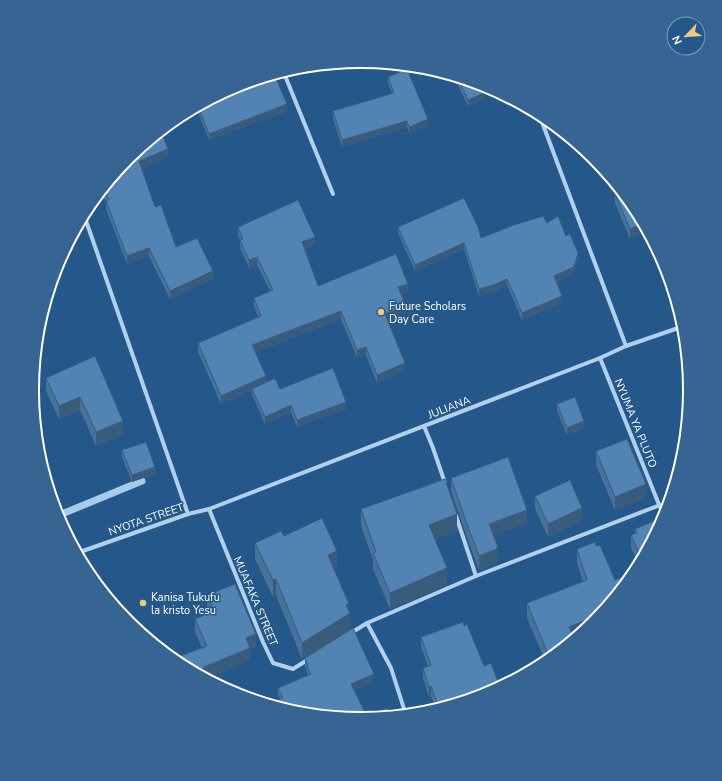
<svg xmlns="http://www.w3.org/2000/svg" width="722" height="781" font-family="'Nunito Sans',sans-serif">
	<rect width="100%" height="100%" fill="#25588a"/>
	<g fill="none" stroke-linecap="round" stroke-linejoin="round">
		<!-- stream -->
		<polyline stroke="#a7cbea" stroke-width="7" points="57,516 142,481"/>
		<!-- street -->
		<g stroke="#b3d0ea" stroke-width="4">
			<polyline points="286,71 286,78 333,194"/>
			<polyline points="539,114 626,346"/>
			<polyline points="84,215 188,514"/>
			<polyline points="600,358 664,517"/>
			<polyline points="424,426 433,448 445,483"/>
			<polyline points="209,509 263,642 273,663 293,669 309,659"/>
			<polyline points="456,516 476,576"/>
			<polyline points="77,553 188,514 209,509 600,358 626,346 684,326"/>
			<polyline points="367,623 476,576 660,505"/>
			<polyline points="351,633 367,623 391,668 406,715"/>
		</g>
	</g>
	<!-- wall -->
	<g fill="#47729a">
		<polygon points="388,77 428,126 409,133 407,127 342,147 333,118 333,111 392,93 388,84"/>
		<polygon points="454,77 480,85 484,99 468,106"/>
		<polygon points="260,82 287,111 209,140 196,107 235,86"/>
		<polygon points="168,157 141,169 155,207 176,247 213,279 170,299 149,256 127,264 106,209 106,202 101,191 129,158"/>
		<polygon points="615,193 635,208 647,231 630,239 615,203"/>
		<polygon points="547,223 566,236 578,260 574,273 556,282 562,303 522,320 507,285 496,291 479,296 464,249 415,271 398,233 398,227 481,238"/>
		<polygon points="238,227 315,245 305,249 318,286 408,292 401,294 406,314 388,321 405,371 377,383 366,355 357,358 341,319 255,352 266,383 280,389 346,409 297,427 291,412 265,424 252,395 252,390 221,404 198,352 198,343 258,317 254,306 254,298 270,291 257,265 249,268 240,248 240,240 238,235"/>
		<polygon points="95,356 123,434 96,446 80,410 59,419 46,391 46,378"/>
		<polygon points="557,404 584,428 567,435 557,411"/>
		<polygon points="687,425 685,441 682,434 682,427"/>
		<polygon points="122,450 155,474 132,482 122,457"/>
		<polygon points="596,451 646,498 615,510 596,465"/>
		<polygon points="451,478 527,523 493,535 498,560 497,561 497,563 479,570 468,540 451,491"/>
		<polygon points="535,496 582,521 548,537 535,509"/>
		<polygon points="361,509 457,531 435,539 447,585 390,609 373,569 373,560 361,526"/>
		<polygon points="635,529 657,531 639,566 631,548 631,535 635,534"/>
		<polygon points="284,536 337,567 333,569 349,611 350,630 302,659 276,595 273,597 255,559 255,543"/>
		<polygon points="595,542 593,623 546,663 527,618 527,603 583,582 577,563 577,549"/>
		<polygon points="207,595 256,647 250,649 250,661 202,648 195,632 195,619 209,613 207,609"/>
		<polygon points="464,626 484,666 487,695 436,710 431,696 429,697 423,678 423,668 428,666 421,647 421,637"/>
		<polygon points="305,658 374,681 354,690 367,716 361,720 297,713 270,705 270,703 280,699 278,695 278,688 308,675 305,666"/>
	</g>
	<!-- shaded-wall -->
	<g fill="#395c7d">
		<polygon points="484,93 484,99 468,106 468,100"/>
		<polygon points="287,104 287,111 209,140 209,134"/>
		<polygon points="428,119 428,126 409,133 409,127"/>
		<polygon points="407,121 407,127 342,147 342,140"/>
		<polygon points="168,149 168,157 139,170 139,161"/>
		<polygon points="643,223 647,231 630,239 630,229"/>
		<polygon points="315,237 315,245 302,250 302,242"/>
		<polygon points="464,243 464,249 415,271 415,265"/>
		<polygon points="149,248 149,256 127,264 127,256"/>
		<polygon points="578,253 578,260 574,273 554,283 554,276"/>
		<polygon points="257,257 257,265 249,268 249,260"/>
		<polygon points="213,271 213,279 170,299 170,291"/>
		<polygon points="507,279 507,285 496,291 479,296 479,289"/>
		<polygon points="408,284 408,292 398,295 398,287"/>
		<polygon points="562,296 562,303 522,320 522,313"/>
		<polygon points="406,306 406,314 385,322 385,314"/>
		<polygon points="341,311 341,319 252,353 252,345"/>
		<polygon points="366,347 366,355 357,358 357,350"/>
		<polygon points="405,363 405,371 377,383 377,375"/>
		<polygon points="266,376 266,384 252,389 252,390 221,404 221,396"/>
		<polygon points="80,397 80,410 59,419 59,406"/>
		<polygon points="346,402 346,409 297,427 297,420"/>
		<polygon points="291,405 291,412 265,424 265,417"/>
		<polygon points="123,421 123,434 96,446 96,432"/>
		<polygon points="584,421 584,428 567,435 567,428"/>
		<polygon points="155,467 155,474 132,482 132,475"/>
		<polygon points="646,484 646,498 615,510 615,497"/>
		<polygon points="582,508 582,521 548,537 548,524"/>
		<polygon points="527,510 527,523 489,537 489,524"/>
		<polygon points="457,514 457,531 429,541 429,525"/>
		<polygon points="498,547 498,560 497,561 497,563 479,570 479,556"/>
		<polygon points="337,551 337,567 328,571 328,555"/>
		<polygon points="447,568 447,585 390,609 390,593"/>
		<polygon points="276,579 276,595 273,597 273,580"/>
		<polygon points="349,604 349,614 350,613 350,630 302,659 302,643 346,605"/>
		<polygon points="601,614 593,623 574,639 569,641 569,627"/>
		<polygon points="256,634 256,647 250,649 250,661 206,679 194,672 204,667 246,638"/>
		<polygon points="374,674 374,681 351,692 351,684"/>
		<polygon points="431,686 431,696 429,697 429,687"/>
	</g>
	<!-- building -->
	<g fill="#5284b3" stroke="#395c7d">
		<polygon points="407,69 428,119 409,127 407,121 342,140 333,111 394,93 388,77"/>
		<polygon points="275,76 287,104 209,134 198,106 235,86 259,79 260,82"/>
		<polygon points="458,78 480,85 484,93 468,100"/>
		<polygon points="161,131 168,149 139,161 155,207 161,205 176,247 197,238 213,271 170,291 149,248 127,256 106,201 109,200 104,188 129,158"/>
		<polygon points="620,190 635,208 643,223 630,229 615,193"/>
		<polygon points="464,198 478,227 481,238 514,225 543,216 547,223 558,216 566,236 570,234 578,253 574,267 554,276 562,296 522,313 507,279 496,284 479,289 464,243 415,265 398,227"/>
		<polygon points="298,200 315,237 302,242 318,286 396,254 408,284 398,287 406,306 385,314 405,363 377,375 366,347 357,350 341,311 252,345 266,376 221,396 198,343 261,316 254,298 273,290 257,257 249,260 240,240 243,239 238,227"/>
		<polygon points="95,356 123,421 96,432 80,397 59,406 46,378"/>
		<polygon points="333,368 346,402 297,420 291,405 265,417 252,389 275,378 280,389"/>
		<polygon points="575,397 584,421 567,428 557,404"/>
		<polygon points="687,425 686,435 682,427"/>
		<polygon points="627,439 646,484 615,497 596,451"/>
		<polygon points="146,442 155,467 132,475 122,450"/>
		<polygon points="508,457 527,510 489,524 498,547 496,548 497,549 479,556 468,527 451,478"/>
		<polygon points="445,479 457,514 429,525 447,568 390,593 373,553 376,552 361,509"/>
		<polygon points="570,480 582,508 548,524 535,496"/>
		<polygon points="322,518 337,551 328,555 349,604 346,605 350,613 302,643 276,579 273,580 255,543 281,531 284,536"/>
		<polygon points="654,521 657,531 642,560 631,535 637,533 635,529"/>
		<polygon points="595,542 596,546 600,545 615,580 632,573 633,575 601,614 569,627 574,639 550,659 527,603 587,580 577,549"/>
		<polygon points="235,584 256,634 246,638 250,648 204,667 204,668 194,672 178,664 172,659 207,646 195,619 214,611 207,595"/>
		<polygon points="463,622 464,626 467,624 484,666 491,663 500,687 487,695 439,709 431,686 429,687 423,668 431,665 421,637"/>
		<polygon points="353,628 374,674 351,684 367,716 387,708 391,717 361,720 297,713 270,705 270,703 283,698 278,688 311,674 307,667 308,666 305,658"/>
	</g>
	<!-- markers -->
	<g fill="#f3c778" stroke="#25588a" stroke-width="1.5">
		<circle cx="381" cy="312" r="4"/>
		<circle cx="143" cy="603" r="4"/>
	</g>
	<g text-anchor="middle" stroke-width="3" stroke-linejoin="round" paint-order="stroke">
		<!-- poi labels -->
		<g font-size="11" fill="#fff" stroke="#25588a" text-anchor="start">
			<text x="389" y="310">Future Scholars<tspan x="389" dy="13">Day Care</tspan></text>
			<text x="151" y="601">Kanisa Tukufu<tspan x="151" dy="13">la kristo Yesu</tspan></text>
		</g>
		<!-- street labels -->
		<g font-size="11" fill="#fff" stroke="#25588a">
			<text transform="translate(449 407) rotate(-21)" y="4">JULIANA</text>
			<text transform="translate(636 423) rotate(68)" y="4">NYUMA YA PLUTO</text>
			<text transform="translate(146 519) rotate(-19)" y="4">NYOTA STREET</text>
			<text transform="translate(256 601) rotate(67)" y="4">MUAFAKA STREET</text>
		</g>
	</g>
	<!-- crop -->
	<path d="M0 0H722V781H0ZM39 390a322 322 0 1 1 644 0a322 322 0 1 1-644 0Z" fill="#366593" fill-rule="evenodd"/>
	<path fill="none" stroke="#fff" stroke-width="2" d="M39 390a322 322 0 1 1 644 0a322 322 0 1 1-644 0Z"/>
	<!-- north arrow -->
	<g transform="translate(686 36) rotate(245)"><circle r="19" fill="#25588a" stroke="#7c9bb9"/>
	<path d="M0-3L7 15L0 10L-7 15Z" fill="#f3c778"/>
	<text y="-6" font-size="11" font-weight="bold" text-anchor="middle" fill="#ffffff">N</text>
	</g>
</svg>
